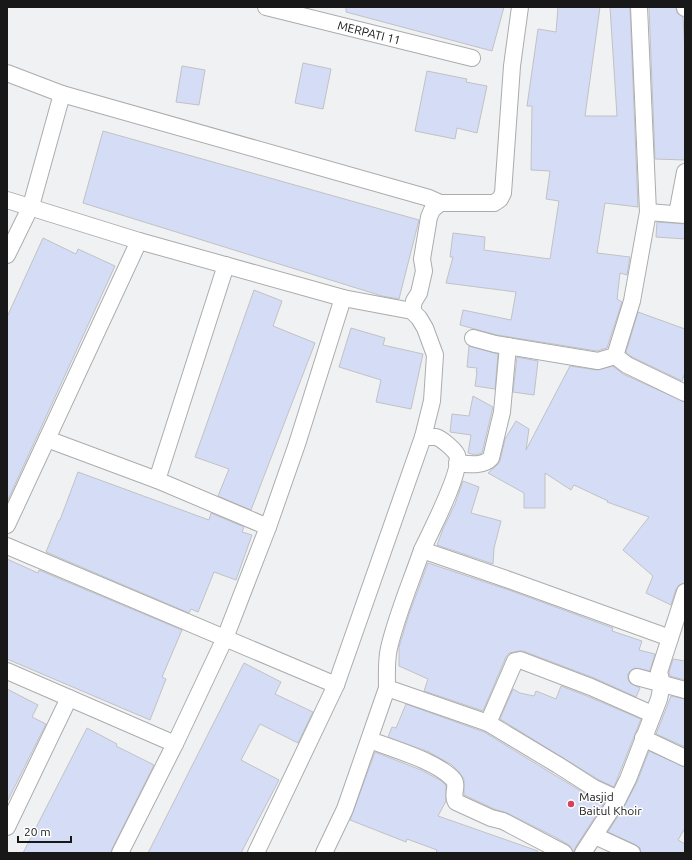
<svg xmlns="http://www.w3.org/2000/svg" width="692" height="860" font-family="Ubuntu,sans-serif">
	<rect width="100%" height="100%" fill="#f0f1f3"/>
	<!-- building -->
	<g fill="#d5dcf6" stroke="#c1c2c4">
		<polygon points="346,7 504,7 492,51 346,12"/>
		<polygon points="558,7 600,7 585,116 617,116 610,7 630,7 638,207 605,203 597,253 630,257 627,275 620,273 617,299 622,302 607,348 597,351 497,335 460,325 463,310 511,320 516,292 446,283 453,257 450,257 453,233 485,237 484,250 550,259 559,201 546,199 550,171 531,170 532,106 527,106 538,29 556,32"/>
		<polygon points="649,7 676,7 677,13 683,17 685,52 685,160 655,159"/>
		<polygon points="303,63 331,69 323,109 295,103"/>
		<polygon points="182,66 205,70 199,105 176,102"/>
		<polygon points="427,71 467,79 466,82 487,86 477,133 457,128 455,139 415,131"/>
		<polygon points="103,131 419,220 399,299 382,296 83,203"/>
		<polygon points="657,222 685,224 685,239 656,237"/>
		<polygon points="43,238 76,254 78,249 115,266 7,502 7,317"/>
		<polygon points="254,290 282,301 273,326 315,343 251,510 218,496 229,469 195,457"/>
		<polygon points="638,312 685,329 685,372 682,381 632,357 626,352"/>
		<polygon points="351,328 385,338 383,345 423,354 411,409 376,402 381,380 339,367"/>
		<polygon points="469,346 498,354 495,389 475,386 477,372 476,372 477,368 467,367"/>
		<polygon points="517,357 538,361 534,395 513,392"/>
		<polygon points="570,366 597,370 613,366 623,374 685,402 685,583 679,585 676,589 671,605 646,593 653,576 623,550 649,517 607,502 608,501 574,485 571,490 545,473 545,508 524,508 524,493 488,473 497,465 500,461 505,439 516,421 529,429 526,450"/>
		<polygon points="473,396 493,407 482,453 475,455 468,453 471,435 450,432 452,414 469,416"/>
		<polygon points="78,472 209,520 211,513 244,527 242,532 252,535 236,580 214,572 198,612 191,609 189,613 46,552 59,520 60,520"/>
		<polygon points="463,481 479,487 471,513 501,521 494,548 493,564 437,545 443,529 455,504"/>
		<polygon points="7,559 38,573 39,570 182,630 162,677 166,679 150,720 7,659"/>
		<polygon points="428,563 509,590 613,628 612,631 642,641 639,650 655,654 650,671 635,668 631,670 628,674 628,679 630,683 640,688 636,697 594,678 523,651 519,651 509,653 506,657 483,711 424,691 428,679 399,666 399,647 409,614"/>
		<polygon points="673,659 685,661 685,680 670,676 669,672"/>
		<polygon points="244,663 281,682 275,694 313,712 298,743 260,724 241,760 279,780 241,853 148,853"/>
		<polygon points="561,686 587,696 641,719 614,787 599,780 500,719 513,689 520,693 534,696 536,691 556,699"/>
		<polygon points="7,689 38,705 32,717 46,724 7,802"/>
		<polygon points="671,696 685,699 685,747 656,734"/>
		<polygon points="406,704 484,732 589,796 604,803 575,848 574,852 569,845 555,837 507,813 494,809 464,795 464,779 459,772 452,765 429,752 388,737 392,727 396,728"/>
		<polygon points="87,728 117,744 116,746 154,765 112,849 111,853 23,853"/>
		<polygon points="649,751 685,767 685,828 678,840 685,844 685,853 641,853 640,848 636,845 608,832 626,803 637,782"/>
		<polygon points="375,752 421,770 440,780 446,785 446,801 438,816 538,851 537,853 436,853 437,850 407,839 406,842 350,820"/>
	</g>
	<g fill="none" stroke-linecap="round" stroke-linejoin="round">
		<!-- street casing -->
		<g stroke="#abacae" stroke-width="18">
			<g id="street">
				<polyline points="266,7 472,58"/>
				<polyline points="685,7 685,8"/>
				<polyline points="7,73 62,94 429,198 440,203 494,203 500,199 503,193 512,66 520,7"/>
				<polyline points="7,200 139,241 343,298 412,311 419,318 425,328 435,355 432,401 423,437 336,685 256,853"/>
				<polyline points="648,212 685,215"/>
				<polyline points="677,214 685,172"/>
				<polyline points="7,255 31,206 62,94"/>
				<polyline points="412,311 414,301 419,293 424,271 422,259 429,217 432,210 440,203"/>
				<polyline points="473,338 495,344 598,361 615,356 632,301 648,212 639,7"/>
				<polyline points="615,356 627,365 685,393"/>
				<path d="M423,437c4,0 9,0 13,0 6,2 18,12 21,18 6,15 -27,78 -35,95l90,31 158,57"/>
				<polyline points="47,439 157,480 268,527"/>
				<path d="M457,463c11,1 26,4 34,-5l11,-46 6,-66"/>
				<polyline points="157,480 226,265"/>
				<polyline points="7,525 139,241"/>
				<polyline points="7,546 336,685"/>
				<polyline points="7,671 175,744"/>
				<polyline points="637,677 685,690"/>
				<polyline points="387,688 488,723 558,765 594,788 618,799"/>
				<polyline points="488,723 515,661 520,660 591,687 652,714"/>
				<polyline points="643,738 685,758"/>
				<path d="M370,740c23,9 66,21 83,39 6,7 -2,15 3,23l35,16 12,3 61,32"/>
				<polyline points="7,827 69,698"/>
				<polyline points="595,836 632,853"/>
				<polyline points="120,853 175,744 225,638 268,527 297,444 343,298"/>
				<path d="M324,853l21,-44 42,-121c0,-13 -1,-27 2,-40 8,-34 22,-66 33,-98"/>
				<polyline points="583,853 618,799 628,779 659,699 662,684 659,672 685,592"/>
			</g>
		</g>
		<!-- street -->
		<use href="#street" stroke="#fff" stroke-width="16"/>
	</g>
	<!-- markers -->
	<circle fill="#d4435a" stroke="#fff" stroke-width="1.5" cx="571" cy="804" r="4"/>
	<g text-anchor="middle" stroke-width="3" stroke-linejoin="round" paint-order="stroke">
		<!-- street labels -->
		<g font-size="12" fill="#181819" stroke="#fff">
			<text transform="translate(369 33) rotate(14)" y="4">MERPATI 11</text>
		</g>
		<!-- poi labels -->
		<g font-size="12" fill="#181819" stroke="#fff" text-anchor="start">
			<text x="579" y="801">Masjid<tspan x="579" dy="14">Baitul Khoir</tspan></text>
		</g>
	</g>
	<!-- border -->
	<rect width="692" height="860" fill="none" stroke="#181819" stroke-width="16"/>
	<!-- scale -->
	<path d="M18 836v6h53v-6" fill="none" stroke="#181819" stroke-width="2"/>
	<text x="24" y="836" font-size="12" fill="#181819" stroke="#ffffff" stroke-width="3" paint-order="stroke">20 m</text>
</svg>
